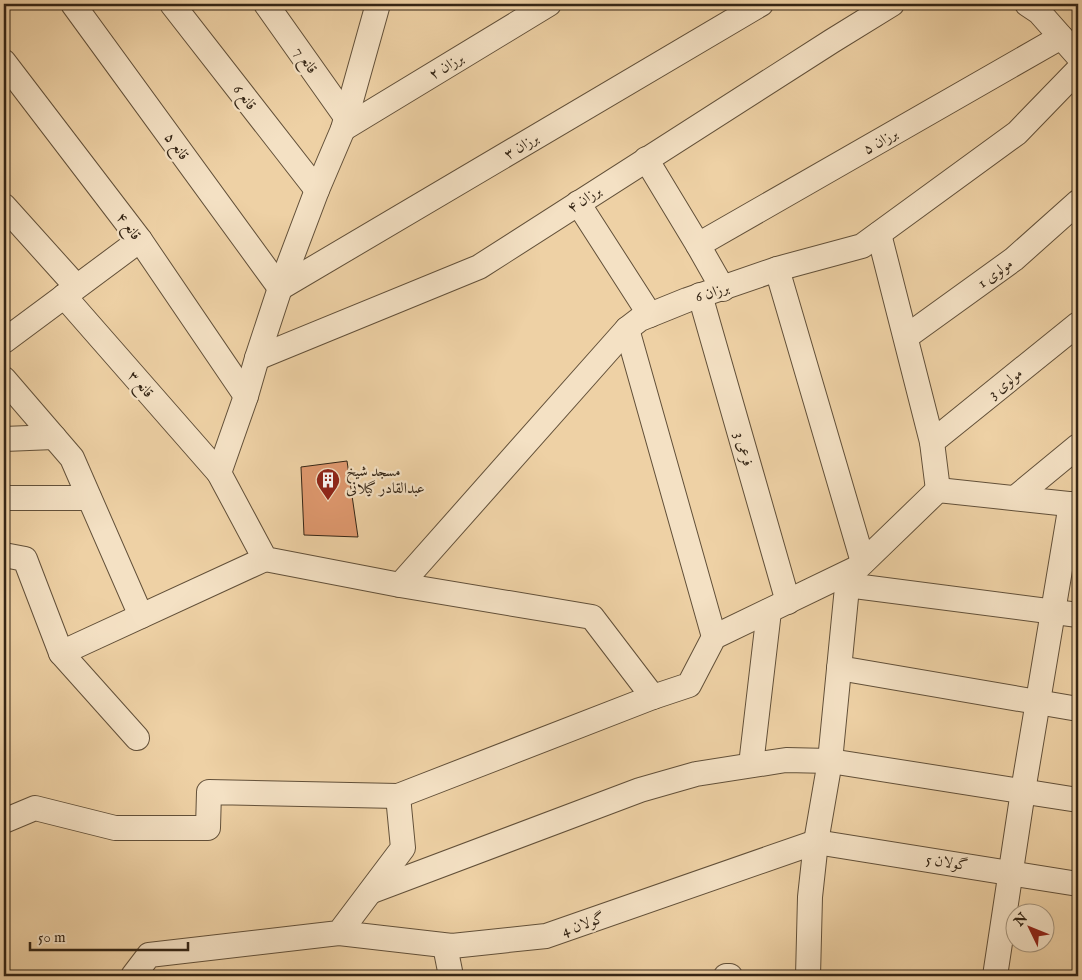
<svg xmlns="http://www.w3.org/2000/svg" width="1082" height="980" font-family="'IM FELL English',Amiri,serif">
	<rect width="100%" height="100%" fill="#eed1a5"/>
	<filter id="stains"><feTurbulence type="fractalNoise" baseFrequency=".004" numOctaves="4"/><feColorMatrix values="0 0 0 0 .2 0 0 0 0 .09 0 0 0 0 .02 0 0 0 .5 -.17"/></filter>
	<radialGradient id="worn" r=".72"><stop offset=".6" stop-color="#630" stop-opacity="0"/><stop offset="1" stop-color="#630" stop-opacity=".3"/></radialGradient>
	<!-- building -->
	<polygon fill="#e0996f" stroke="#342515" points="347,461 358,537 304,535 301,467"/>
	<g fill="none" stroke-linecap="round" stroke-linejoin="round">
		<!-- street casing -->
		<g stroke="#625039" stroke-width="26">
			<g id="street">
				<polyline points="73,4 280,288 761,4"/>
				<polyline points="172,4 317,190"/>
				<polyline points="266,4 346,117"/>
				<polyline points="1027,4 1039,12 1078,56"/>
				<polyline points="4,62 140,240 246,396"/>
				<polyline points="343,129 549,4"/>
				<polyline points="646,159 698,245 723,289"/>
				<polyline points="578,203 650,315"/>
				<polyline points="4,206 76,286"/>
				<polyline points="879,234 932,442 938,490"/>
				<polyline points="698,245 1061,37"/>
				<polyline points="777,269 863,562"/>
				<polyline points="700,295 788,602"/>
				<polyline points="64,296 219,473"/>
				<polyline points="627,329 714,637"/>
				<polyline points="906,337 1014,259 1078,202"/>
				<polyline points="4,341 140,240"/>
				<polyline points="257,358 479,267 832,41 892,4"/>
				<polyline points="4,379 72,458 141,616"/>
				<polyline points="4,439 54,437"/>
				<polyline points="932,442 1078,324"/>
				<polyline points="4,498 89,498"/>
				<polyline points="1015,498 1078,446"/>
				<polyline points="4,555 25,559 61,653 137,738"/>
				<polyline points="400,585 627,329 640,319 687,300 777,269 862,246 1017,133 1078,70"/>
				<polyline points="847,585 1078,615"/>
				<polyline points="61,653 265,559"/>
				<polyline points="839,668 1078,709"/>
				<polyline points="653,697 689,685 714,637 855,569"/>
				<polyline points="751,765 769,611"/>
				<polyline points="4,821 35,808 115,828 208,828 209,792 398,796 653,697 592,617 400,585 265,559 219,473 246,396 257,358 280,288 317,190 343,129 378,4"/>
				<polyline points="372,891 640,790 696,774 786,760 830,761 1078,800"/>
				<polyline points="339,933 452,946 546,936 816,842 1078,884"/>
				<polyline points="445,946 451,976"/>
				<polyline points="133,976 149,955 339,933 403,848 398,796"/>
				<polyline points="726,976 730,976"/>
				<polyline points="808,976 810,897 816,842 830,761 848,577 938,490 1078,505"/>
				<polyline points="995,976 1023,791 1071,504"/>
			</g>
		</g>
		<!-- street -->
		<use href="#street" stroke="#f4e1c4" stroke-width="24"/>
	</g>
	<!-- icons -->
	<defs>
		<g id="building-pin" transform="scale(1.25)"><path d="M0 17L-7.5 6A9.5 9.5 0 1 1 7.5 6Z" fill="#8f2418" stroke="#f4e1c4"/><path d="M-4-6H4V6H1V3H-1V6H-4ZM-2.5-4.3h1.7v1.8h-1.7ZM.8-4.3h1.7v1.8H.8ZM-2.5-1h1.7V.8h-1.7ZM.8-1h1.7V.8H.8Z" fill="#fff"/></g>
	</defs>
	<g fill-rule="evenodd">
		<use href="#building-pin" x="328" y="480"/>
	</g>
	<g text-anchor="middle" stroke-width="4.5" stroke-linejoin="round" paint-order="stroke">
		<!-- street labels -->
		<g font-size="15" fill="#342515" stroke="#f4e1c4">
			<text transform="translate(306 60) rotate(55)" y="5">قانع 7</text>
			<text transform="translate(446 66) rotate(-31)" y="5">برزان ۲</text>
			<text transform="translate(245 97) rotate(52)" y="5">قانع 6</text>
			<text transform="translate(880 141) rotate(-30)" y="5">برزان ۵</text>
			<text transform="translate(177 146) rotate(54)" y="5">قانع ۵</text>
			<text transform="translate(521 146) rotate(-31)" y="5">برزان ۳</text>
			<text transform="translate(584 199) rotate(-33)" y="5">برزان ۴</text>
			<text transform="translate(129 226) rotate(53)" y="5">قانع ۴</text>
			<text transform="translate(995 273) rotate(-36)" y="5">مولوی 1</text>
			<text transform="translate(712 292) rotate(-18)" y="5">برزان 6</text>
			<text transform="translate(1005 383) rotate(-39)" y="5">مولوی 3</text>
			<text transform="translate(141 384) rotate(49)" y="5">قانع ۳</text>
			<text transform="translate(744 449) rotate(74)" y="5">فرعی 3</text>
			<text transform="translate(947 862) rotate(9)" y="5">گولان 5</text>
			<text transform="translate(583 924) rotate(-19)" y="5">گولان 4</text>
		</g>
		<!-- poi labels -->
		<g font-size="15" fill="#342515" stroke="#f4e1c4" text-anchor="start">
			<text x="346" y="476">مسجد شیخ<tspan x="346" dy="17">عبدالقادر گیلانی</tspan></text>
		</g>
	</g>
	<!-- margin -->
	<rect width="1082" height="980" fill="none" stroke="#eed1a5" stroke-width="20"/>
	<rect x="5" y="5" width="1072" height="970" fill="none" stroke="#342515" stroke-width="2.5"/>
	<rect x="10" y="10" width="1062" height="960" fill="none" stroke="#342515"/>
	<!-- north arrow -->
	<g transform="translate(1030 928) rotate(313)"><circle r="24" fill="#f4e1c4" stroke="#a7967e"/>
	<path d="M0-4L9 19L0 12L-9 19Z" fill="#8f2418"/>
	<text y="-8" font-size="14" font-weight="bold" text-anchor="middle" fill="#342515">N</text>
	</g>
	<!-- scale -->
	<path d="M30 942v8h158v-8" fill="none" stroke="#342515" stroke-width="2.5"/>
	<text x="38" y="942" font-size="15" fill="#342515" stroke="#f4e1c4" stroke-width="4" paint-order="stroke">50 m</text>
	<rect width="100%" height="100%" filter="url(#stains)"/>
	<rect width="100%" height="100%" fill="url(#worn)"/>
</svg>
